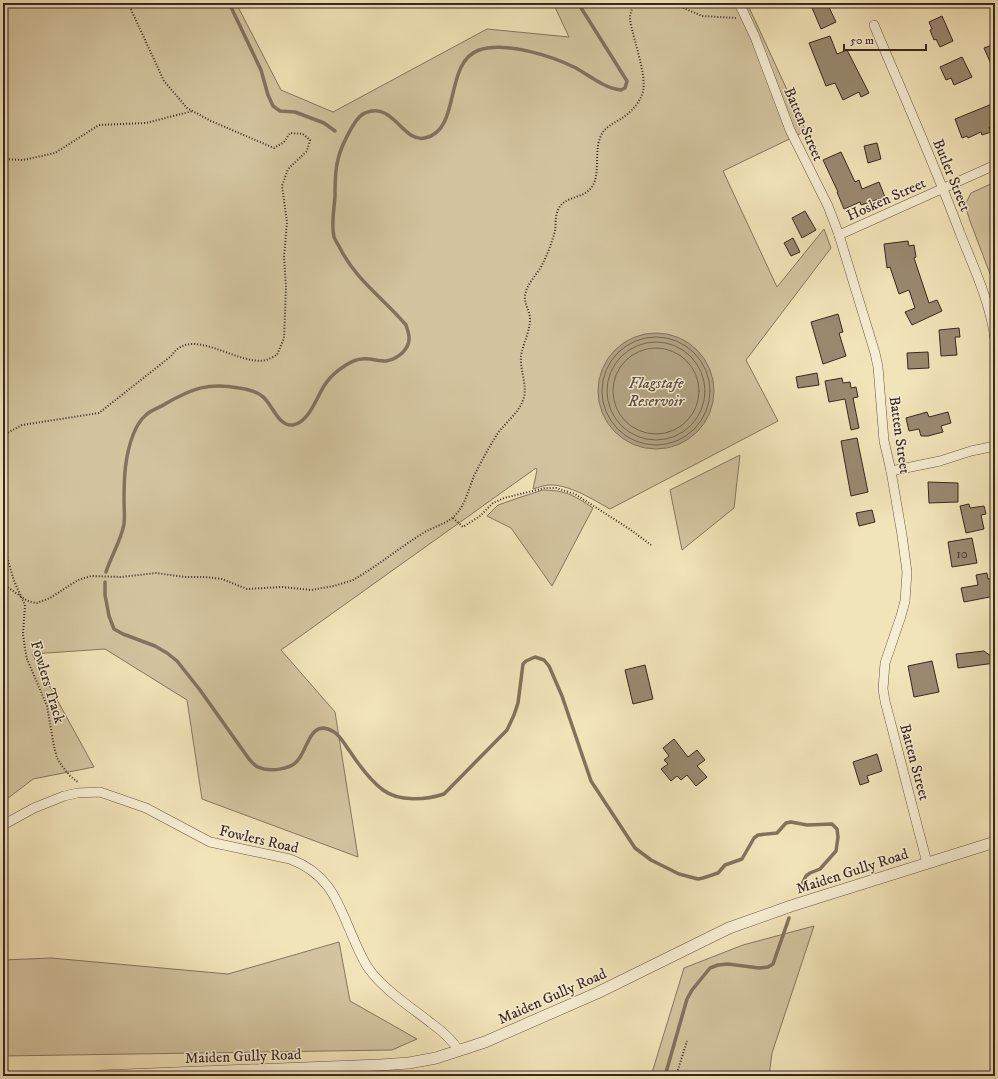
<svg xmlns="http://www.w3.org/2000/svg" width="998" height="1079" font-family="'IM FELL DW Pica',serif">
	<rect width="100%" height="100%" fill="#f2e4b9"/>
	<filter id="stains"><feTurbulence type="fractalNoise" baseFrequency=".005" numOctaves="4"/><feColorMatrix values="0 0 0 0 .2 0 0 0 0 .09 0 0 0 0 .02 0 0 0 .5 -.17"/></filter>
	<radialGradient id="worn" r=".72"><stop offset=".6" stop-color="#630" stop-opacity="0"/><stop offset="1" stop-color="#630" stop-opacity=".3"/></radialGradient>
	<!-- green -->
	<g fill="#d3c49f" stroke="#867660">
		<path d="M3,3h233l45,87 52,22 154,-83 82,8 -16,-34h194l59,128 -83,40 54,116 47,-58 7,19 -85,112 32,61 -168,88c-16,-9 -40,-24 -59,-24 -6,0 -12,2 -18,4l4,-19 -1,-2 -255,182 54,62 23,145 -156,-58 -15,-99 -82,-51 -73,5 62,113 -61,12 -30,23z"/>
		<polygon points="995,182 995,287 970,221 965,205 971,193"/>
		<polygon points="740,455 734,508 682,550 670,490"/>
		<path d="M543,490c23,0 32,6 50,18l-41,78 -41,-58 -24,-12 11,-11 23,-8z"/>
		<polygon points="814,926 772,1053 769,1076 651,1076 684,968 743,945"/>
		<polygon points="339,942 350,1001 417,1039 392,1050 3,1056 3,960 51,958 228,974"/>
	</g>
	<!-- water -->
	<circle fill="#b3a485" stroke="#83725d" cx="656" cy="391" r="58"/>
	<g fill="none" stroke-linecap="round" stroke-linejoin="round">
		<!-- shore -->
		<g stroke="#766652" stroke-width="1">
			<circle cx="656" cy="391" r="54"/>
			<circle cx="656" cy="391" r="49"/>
			<circle cx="656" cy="391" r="43"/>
		</g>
		<!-- stream -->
		<g stroke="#83725d" stroke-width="3.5">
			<polyline points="229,3 261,70 268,95 273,106 280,111 295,112 324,123 335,131"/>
			<path d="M106,572c5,-16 15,-31 18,-48 1,-8 0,-16 0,-24 0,-23 1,-44 9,-65 3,-8 7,-15 13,-20 5,-5 13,-7 19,-11 26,-15 43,-22 74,-16 7,1 17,3 23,8 10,7 16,31 31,29 17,-3 24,-30 33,-42 5,-7 12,-13 20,-18 5,-3 10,-6 16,-6 8,-1 16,2 24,2 12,-2 24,-12 23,-24 0,-4 -2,-8 -3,-12 -22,-26 -51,-46 -66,-77 -2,-4 -5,-8 -6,-11 -3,-13 0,-27 1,-40 0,-18 0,-33 7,-50 4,-9 14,-31 23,-34 29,-12 37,30 60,25 37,-8 18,-75 54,-88 26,-9 73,6 97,18 14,8 28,20 45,22l4,-2 2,-7 -49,-78"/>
			<path d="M105,582v13l4,21 5,13 9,5 32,12 12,7 10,8 23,29 49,69c3,3 6,7 9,8 11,5 33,3 40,-7 10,-11 12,-43 36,-28 7,4 12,15 17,21 8,12 20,28 32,37 16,12 43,10 61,4l63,-64 7,-15 4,-12 5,-39 3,-3 9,-4 9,3 5,6 13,30 29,85 44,67 16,12 28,14 19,5 5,-1 15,-5 7,-8 17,-6 12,-21 4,-3 19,-2 9,-10 5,-1 16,3 25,-1 5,5 1,8 -2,14 -16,18 -10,4 -4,3 -6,12"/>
			<polyline points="665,1076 687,999 692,990 710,968 718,965 728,964 759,968 768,967 773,964 789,918"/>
		</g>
	</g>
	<!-- building -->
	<g fill="#9a8970" stroke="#3a2720">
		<polygon points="810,3 827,3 836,22 821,29"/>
		<polygon points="942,16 953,41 940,47 936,39 934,40 930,30 932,29 929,22"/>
		<polygon points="830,36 837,54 847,50 869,93 861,97 859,92 843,100 835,83 826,86 809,43"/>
		<polygon points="995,44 995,73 984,48"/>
		<polygon points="962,57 972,77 954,85 951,78 946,80 940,67"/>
		<polygon points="992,104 995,111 995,125 989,127 991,132 982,135 981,132 968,138 967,136 962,138 955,119"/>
		<polygon points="877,143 881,159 868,163 864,146"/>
		<polygon points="841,152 855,182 859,180 862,189 879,182 885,197 861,205 860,202 844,209 837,192 838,192 823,160"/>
		<polygon points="805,211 816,230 802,238 792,218"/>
		<polygon points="793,238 800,252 791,256 784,243"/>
		<polygon points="908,241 909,246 914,245 916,257 914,258 929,303 937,300 942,311 912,325 905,312 915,308 909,290 899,294 890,267 887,268 884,244"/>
		<polygon points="838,314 843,332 839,333 846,356 823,364 811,322"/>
		<polygon points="959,328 960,337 955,337 957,355 941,356 939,330"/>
		<polygon points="928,352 929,368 908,369 907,353"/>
		<polygon points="817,373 819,385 798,388 796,377"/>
		<polygon points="842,378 843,383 850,382 851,388 856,387 858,397 853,398 859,428 851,430 845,399 829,402 825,381"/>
		<polygon points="927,412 929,417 948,412 951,423 941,426 943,432 928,436 921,436 919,429 909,431 906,418"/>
		<polygon points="857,438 868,492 851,496 841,441"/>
		<polygon points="928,482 958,483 958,502 929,503"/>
		<polygon points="969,504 970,508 984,506 986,514 981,515 984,529 966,533 960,506"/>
		<polygon points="872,510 875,522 859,526 856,513"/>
		<polygon points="972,538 977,563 952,567 948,542"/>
		<polygon points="987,573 988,579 993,578 995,596 964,602 961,588 978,585 976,575"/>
		<polygon points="984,651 995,659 995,663 958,668 956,654"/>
		<polygon points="932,661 939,692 914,697 908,666"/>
		<polygon points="645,665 653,699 633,704 625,670"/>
		<polygon points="674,739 688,757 697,750 705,760 697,766 707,777 696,786 687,775 681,780 677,776 671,781 661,769 668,764 664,760 669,756 663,748"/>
		<polygon points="877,754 882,771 867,776 869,782 860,785 853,762"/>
	</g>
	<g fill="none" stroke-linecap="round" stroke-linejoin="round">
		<!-- minor casing -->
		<g stroke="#685646" stroke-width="10">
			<g id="minor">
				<polyline points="739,3 755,37 790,130 828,206 839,235 875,353 878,367 884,441 891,471 902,535 907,572 905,601 901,616 885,663 883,689 885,701 927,863"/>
				<path d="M874,25c29,69 60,138 86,208 14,35 30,69 35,106"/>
				<polyline points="839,235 995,165"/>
				<polyline points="891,471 940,461 971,451 995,446"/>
				<path d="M3,825l31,-17 30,-12 13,-3 23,-1 46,16 64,34 80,17c42,16 48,45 65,83 4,9 8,19 14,27 14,20 43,39 62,54 11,8 21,16 28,28"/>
			</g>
		</g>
		<!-- tertiary casing -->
		<g stroke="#685646" stroke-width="12">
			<polyline id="tertiary" points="99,1076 380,1065 409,1063 436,1058 485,1042 597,993 729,928 791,906 995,842"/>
		</g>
		<!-- path -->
		<g stroke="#3a2720" stroke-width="2" stroke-dasharray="1 2" stroke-linecap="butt">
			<polyline points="672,3 702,16 736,18"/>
			<polyline points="3,159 23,160 55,153 99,125 146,123 193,111"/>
			<path d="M3,436l6,-4 13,-7 77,-12 71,-56c3,-3 5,-7 9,-9 22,-15 62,18 87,12 4,-1 8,-4 11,-5l7,-17 2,-51 -2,-30 3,-35 -5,-36 6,-17 19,-18 3,-11 -7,-6 -13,-1 -6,9 -10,6 -63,-27 -24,-13 -23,-27 -36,-78"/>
			<polyline points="453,518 463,527 480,516 493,503 504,498 545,488 556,488 575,494 631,530 651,545"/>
			<polyline points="3,543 14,581 25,605 23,634 25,649 27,659 47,706 54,746 57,758 62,766 70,776 79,783"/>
			<path d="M3,584l23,16 5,2 6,1 13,-5 28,-18 13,-4 30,1 35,-4 29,4h20l17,2 25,10 35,-2 29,3 23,-4 19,-6c25,-14 47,-33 72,-48 10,-6 25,-9 32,-19 9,-10 12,-25 17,-37 7,-14 14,-27 22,-40 8,-13 24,-23 28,-39 3,-13 -4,-27 -3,-41 2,-13 9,-24 9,-37 0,-8 -6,-15 -5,-23 1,-12 13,-22 18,-33 5,-10 9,-21 12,-32 1,-7 0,-15 3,-21 5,-14 25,-11 33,-22 10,-12 3,-35 9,-50 4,-12 16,-15 25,-22 8,-6 16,-15 18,-25 4,-15 -10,-53 -13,-71v-5l4,-12"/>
			<polyline points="676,1076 687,1041"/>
		</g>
		<!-- minor -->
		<use href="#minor" stroke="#f7edd2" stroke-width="9"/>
		<!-- tertiary -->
		<use href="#tertiary" stroke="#f7edd2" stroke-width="11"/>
	</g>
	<g text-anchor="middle" stroke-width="3" stroke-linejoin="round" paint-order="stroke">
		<!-- number labels -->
		<g font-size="13" fill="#524034">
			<text x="962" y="558">10</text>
		</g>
		<!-- street labels -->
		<g font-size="15" fill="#3a2720" stroke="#f7edd2">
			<text transform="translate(804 124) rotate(67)" y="5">Batten Street</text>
			<text transform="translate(952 175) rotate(68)" y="5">Butler Street</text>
			<text transform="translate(886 199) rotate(-24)" y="5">Hosken Street</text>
			<text transform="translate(900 435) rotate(82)" y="5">Batten Street</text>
			<text transform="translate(48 682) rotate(73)" y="5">Fowlers Track</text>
			<text transform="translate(915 762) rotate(75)" y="5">Batten Street</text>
			<text transform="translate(259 839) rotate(13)" y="5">Fowlers Road</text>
			<text transform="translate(852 871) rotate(-18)" y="5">Maiden Gully Road</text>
			<text transform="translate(552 996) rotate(-24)" y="5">Maiden Gully Road</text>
			<text transform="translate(243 1056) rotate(-2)" y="5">Maiden Gully Road</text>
		</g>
		<!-- water labels -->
		<g font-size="16" font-style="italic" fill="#5e4c3e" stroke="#f7edd2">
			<text x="656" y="388">Flagstafe<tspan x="656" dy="18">Reservoir</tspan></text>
		</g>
	</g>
	<!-- margin -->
	<rect width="998" height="1079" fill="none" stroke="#f2e4b9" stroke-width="16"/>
	<rect x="4" y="4" width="990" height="1071" fill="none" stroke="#3a2720" stroke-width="2"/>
	<rect x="8" y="8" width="982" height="1063" fill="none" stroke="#3a2720"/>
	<!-- scale -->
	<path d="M844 44v6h82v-6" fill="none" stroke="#3a2720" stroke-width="2"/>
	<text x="850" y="44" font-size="12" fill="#3a2720" stroke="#f7edd2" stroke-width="3" paint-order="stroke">50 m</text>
	<rect width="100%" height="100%" filter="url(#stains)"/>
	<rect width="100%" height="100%" fill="url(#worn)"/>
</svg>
